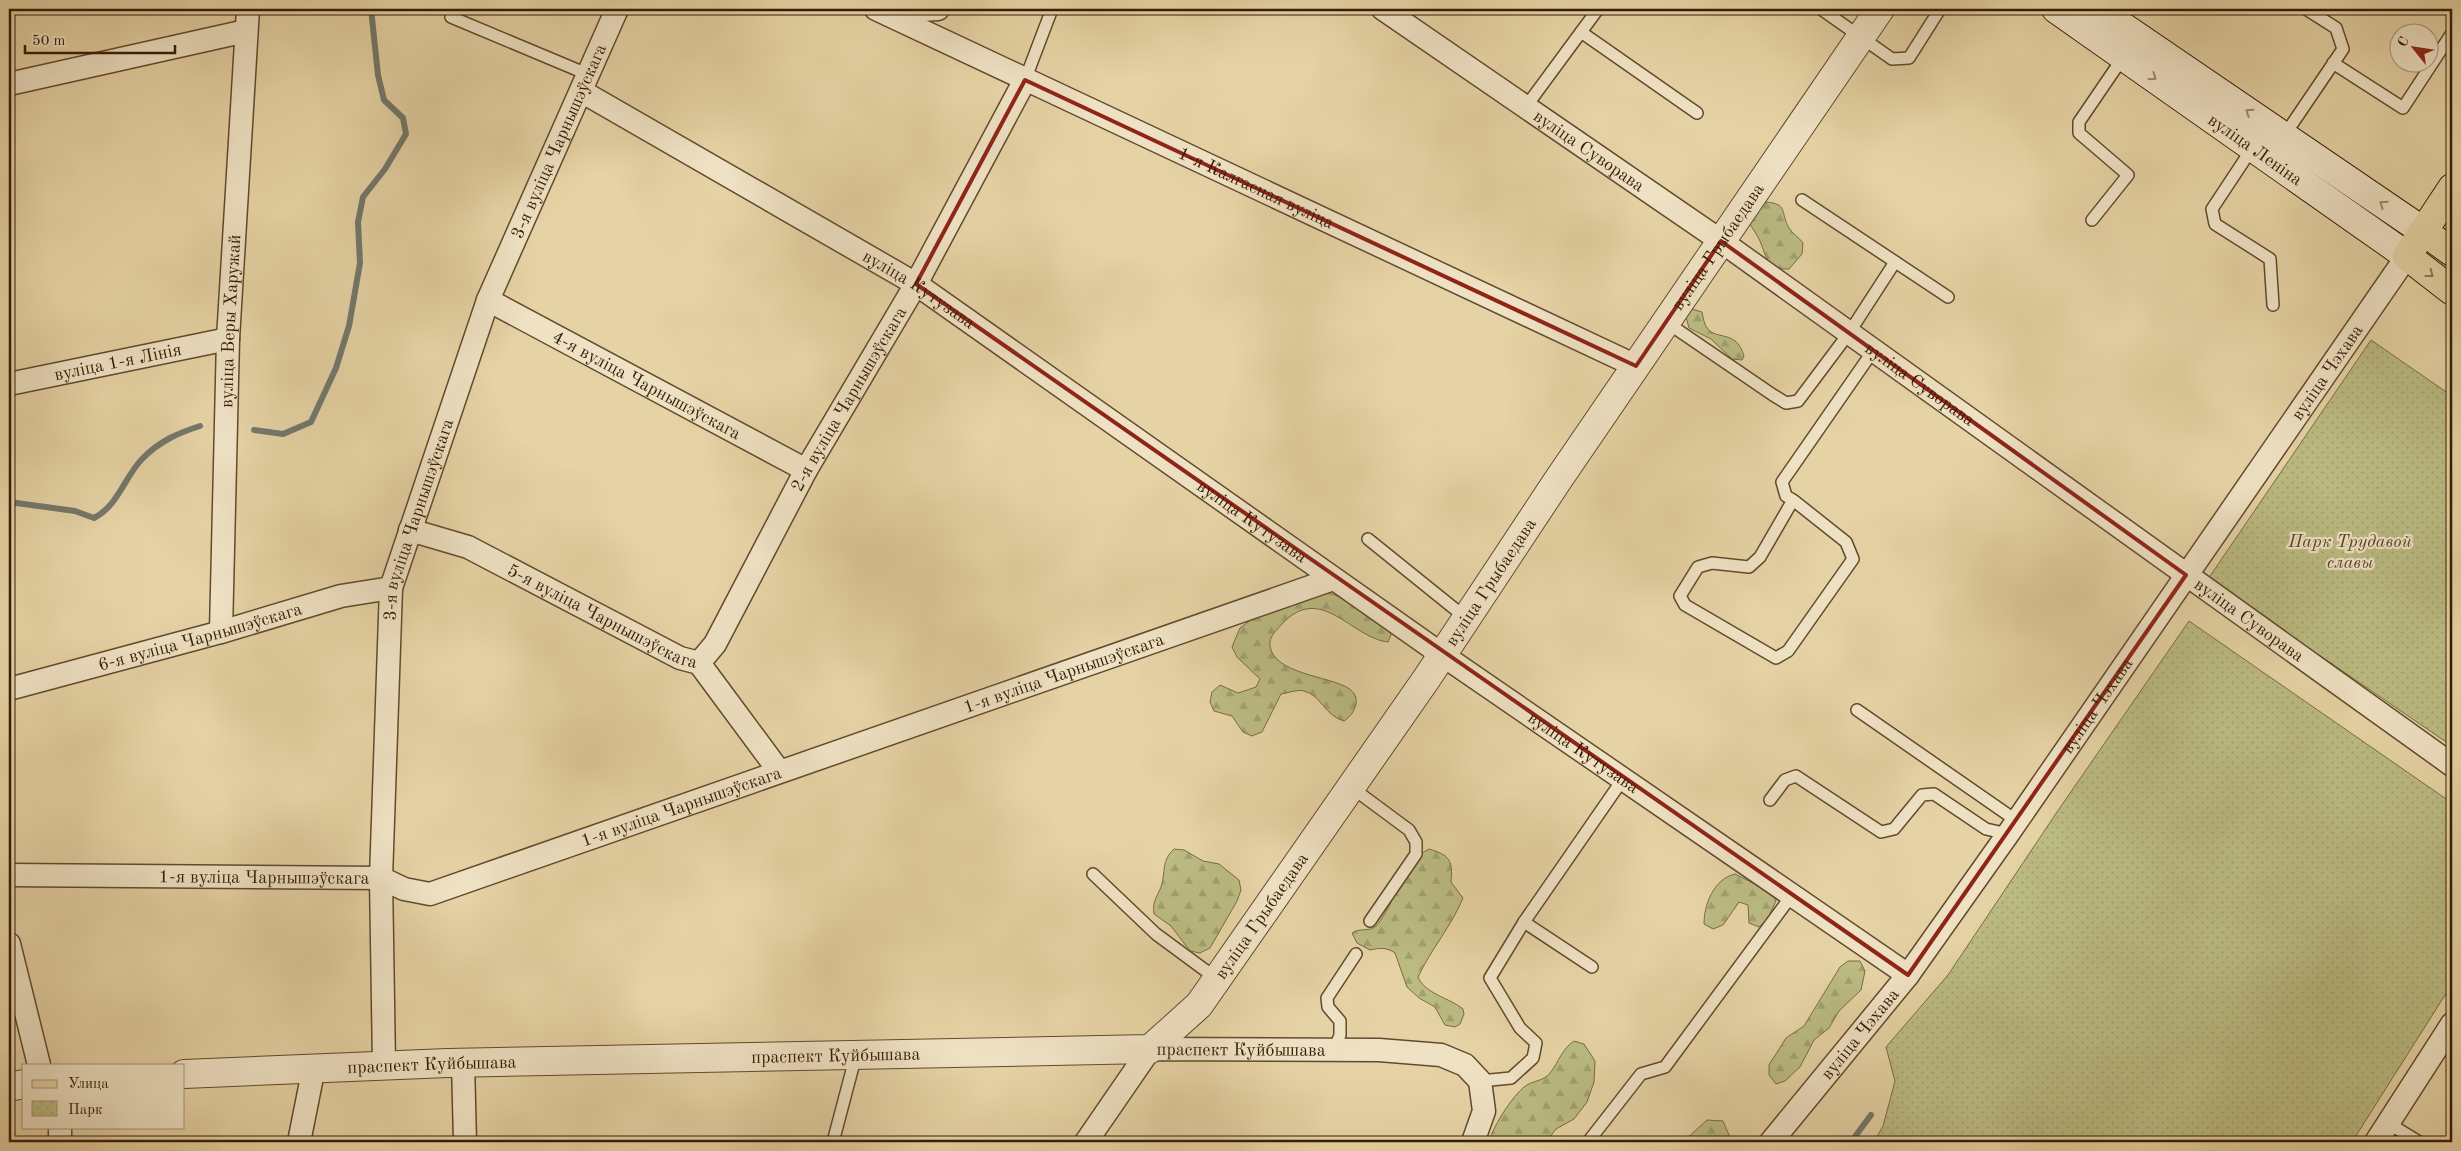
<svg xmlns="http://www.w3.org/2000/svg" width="2461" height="1151" font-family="'Old Standard TT',serif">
	<defs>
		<pattern id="forest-firs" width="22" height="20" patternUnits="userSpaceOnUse" patternTransform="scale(1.25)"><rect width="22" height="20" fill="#bbbb82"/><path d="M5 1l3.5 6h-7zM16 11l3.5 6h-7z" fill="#a1a06f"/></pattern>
		<pattern id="park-dots" width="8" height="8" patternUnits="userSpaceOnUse" patternTransform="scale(1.25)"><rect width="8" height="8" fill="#bbbb82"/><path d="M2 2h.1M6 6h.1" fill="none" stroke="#a1a06f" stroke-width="1.8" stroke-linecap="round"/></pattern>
	</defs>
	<rect width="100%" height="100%" fill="#e6d3a5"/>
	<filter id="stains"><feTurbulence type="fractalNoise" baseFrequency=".004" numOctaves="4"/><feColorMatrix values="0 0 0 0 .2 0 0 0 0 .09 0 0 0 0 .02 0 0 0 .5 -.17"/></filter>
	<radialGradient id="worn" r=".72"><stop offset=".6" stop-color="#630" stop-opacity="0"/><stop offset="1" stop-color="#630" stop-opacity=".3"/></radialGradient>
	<!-- forest -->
	<g fill="url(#forest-firs)" stroke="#786c44">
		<path d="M1764,202c25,1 16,11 25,26 3,6 10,9 14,15l-1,11 -13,15c-22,1 -22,-11 -29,-28 -3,-6 -7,-12 -10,-17z"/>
		<path d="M1692,309l10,3c1,5 2,12 5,16 10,13 29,1 37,28l-2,4 -10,-1 -21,-20 -22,-11 -3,-11z"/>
		<path d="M1313,593l20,1 36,18 23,20 -4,10c-37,-4 -67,-60 -106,-18 -6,7 -13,12 -12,22 4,28 59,30 78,42 15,9 7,26 -4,33 -19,-5 -23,-26 -40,-30 -6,-2 -16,2 -23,3l-19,38 -10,4 -9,-4 -11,-16 -18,-5 -4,-9 2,-10 8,-7 18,8 18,-6 4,-8 -23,-22 -5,-10 8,-19 16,-12z"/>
		<path d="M1174,849l10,1 19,11 16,3 20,16 2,10 -4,11 -27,47 -10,5 -10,-2 -19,-25 -17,-12c-2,-12 3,-17 7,-27 5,-15 0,-26 13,-38z"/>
		<path d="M1429,849c21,6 24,12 22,33l12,16c-12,29 -32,51 -45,79 7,17 32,21 45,32l1,5 -4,10 -5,3 -10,-2 -10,-18 -16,-9 -12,-11 -12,-34c-8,-6 -16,-5 -25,-3l-13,-7 -5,-10c8,-6 18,0 25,-8 18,-22 27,-64 52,-76z"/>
		<path d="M1735,874l36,18 5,9 -9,19 -8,7 -10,-4 -1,-18 -9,-3 -16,23 -10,4 -9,-5c0,-20 10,-45 31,-50z"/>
		<polygon points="1848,961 1860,961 1865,971 1861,990 1839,1011 1829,1028 1814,1040 1800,1067 1785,1081 1776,1084 1769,1075 1769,1065 1786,1038 1804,1026 1840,967"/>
		<path d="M1574,1041l10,3 11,17 -1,21 -7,20 -13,17 -18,10 -10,13h-52l-3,-6c5,-14 22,-40 33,-49 8,-7 20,-5 27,-15 8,-11 11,-23 23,-31z"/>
		<polygon points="1707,1120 1723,1121 1732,1142 1683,1142"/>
	</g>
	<!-- park -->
	<g fill="url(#park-dots)" stroke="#786c44">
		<polygon points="2371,340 2452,396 2452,746 2208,579"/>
		<polygon points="2189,621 2452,803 2452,984 2352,1142 1874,1142 1883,1126 1895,1081 1886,1047 1948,975 2057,812"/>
	</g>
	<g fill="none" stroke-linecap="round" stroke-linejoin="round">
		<!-- stream -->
		<g stroke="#73786d" stroke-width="6">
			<polyline points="254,430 283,434 311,422 336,368 349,326 360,263 358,222 363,197 385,169 406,134 403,118 384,100 378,75 371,9"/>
			<path d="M9,502l66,9 19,7c25,-13 30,-41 49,-60 17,-17 35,-25 57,-32"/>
			<polyline points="1851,1142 1871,1115"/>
		</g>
		<!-- service casing -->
		<g stroke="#614a2d" stroke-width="14">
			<g id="service">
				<polyline points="1821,9 1892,59 1909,58 1940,9"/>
				<polyline points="451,17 587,74"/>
				<polyline points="1581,32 1598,9"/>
				<polyline points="2333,63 2403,108 2452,33"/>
				<polyline points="1025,80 1052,9"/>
				<polyline points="1525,108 1581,32 1697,113"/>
				<polyline points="2284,136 2343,49 2336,28 2306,9"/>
				<polyline points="2253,147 2212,209 2215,224 2270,259 2273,305"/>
				<polyline points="1802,200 1948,297"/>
				<polyline points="2092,220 2128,175 2079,133 2079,122 2124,56"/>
				<polyline points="1666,322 1773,395 1786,403 1798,401 1849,333 1895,262"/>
				<polyline points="1793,500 1760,557 1749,567 1712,563 1698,567 1680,596 1685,605 1776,658 1788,651 1853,559 1846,542 1793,500 1786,496 1782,482 1873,351"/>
				<polyline points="1368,539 1466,618"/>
				<polyline points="1857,710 2017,821"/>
				<polyline points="1351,787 1409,830 1416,842 1416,854 1370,921"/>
				<polyline points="1770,800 1785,780 1796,776 1881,832 1894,829 1922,795 1934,794 1986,829 2008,834"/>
				<polyline points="1093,874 1156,934 1217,979"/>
				<polyline points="1524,922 1592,967"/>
				<polyline points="1334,1050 1340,1035 1340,1021 1328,1007 1327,998 1356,954"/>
				<polyline points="1480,1081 1511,1078 1533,1058 1536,1043 1520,1028 1490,978 1524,922 1623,779"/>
				<polyline points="2388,1123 2419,1142"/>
				<polyline points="833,1142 856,1055"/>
				<polyline points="1588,1142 1641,1074 1665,1067 1792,895"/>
			</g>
		</g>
		<!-- minor casing -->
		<g stroke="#614a2d" stroke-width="25">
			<g id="minor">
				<path id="s1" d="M876,9l760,357"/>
				<path id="s2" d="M1383,9l338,232 731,524"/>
				<polyline points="886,12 938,9"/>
				<polyline points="9,84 246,31"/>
				<path id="s3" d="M581,91l335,193 525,370 467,321"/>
				<path id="s4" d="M488,300l318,170"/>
				<path id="s5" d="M9,384l219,-45"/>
				<path id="s6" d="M410,530l58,17 212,111 19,5 80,108"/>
				<path id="s7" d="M221,632l7,-293 20,-330"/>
				<path id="s8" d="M699,663l16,-19 91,-174 110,-186 109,-204"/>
				<path id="s9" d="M9,689l212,-57 120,-36 50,-8"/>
				<path id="s10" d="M9,875l372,3 23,11 26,5 903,-315"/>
				<polyline points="9,944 39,1065"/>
				<polyline points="463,1063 465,1142"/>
				<path id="s11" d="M384,1065l-3,-187 10,-290 97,-288 129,-291"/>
				<polyline points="60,1142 60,1127"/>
				<polyline points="299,1142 314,1067"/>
				<path id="s12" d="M1086,1142l64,-93 229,1 62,5 24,10 15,16 4,30 -11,31"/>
				<path id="s13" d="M1771,1142l137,-167 100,-141 399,-578"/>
				<polyline points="2376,1142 2452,1024"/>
			</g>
		</g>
		<!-- tertiary casing -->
		<g stroke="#614a2d" stroke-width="30">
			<g id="tertiary">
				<path id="s14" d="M184,1074l264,-11 702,-14 49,-44 228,-327 131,-198 322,-471"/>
				<polyline points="9,1087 24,1084"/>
			</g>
		</g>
		<!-- secondary casing -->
		<g stroke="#351c05" stroke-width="30">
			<g id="secondary">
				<path id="s15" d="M2056,9l351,247"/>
				<polyline points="2097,9 2423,231"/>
			</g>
		</g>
		<!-- primary casing -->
		<g stroke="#351c05" stroke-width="30">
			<g id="primary">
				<polyline points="2452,188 2407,256 2452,291"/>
				<polyline points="2423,231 2452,252"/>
			</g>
		</g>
		<!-- service -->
		<use href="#service" stroke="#efe2c4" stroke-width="11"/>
		<!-- minor -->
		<use href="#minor" stroke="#efe2c4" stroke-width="22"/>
		<!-- tertiary -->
		<use href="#tertiary" stroke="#efe2c4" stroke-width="28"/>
		<!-- secondary -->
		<use href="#secondary" stroke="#efe2c4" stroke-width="28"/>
		<!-- primary -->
		<use href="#primary" stroke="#e6d3a5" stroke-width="28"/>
	</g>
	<!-- one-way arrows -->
	<defs><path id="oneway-chevron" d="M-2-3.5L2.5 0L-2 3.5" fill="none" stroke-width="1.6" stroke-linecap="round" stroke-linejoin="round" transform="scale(1.25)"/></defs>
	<g stroke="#9b896e">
		<use href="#oneway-chevron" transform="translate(2153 77) rotate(35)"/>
		<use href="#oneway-chevron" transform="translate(2249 112) rotate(-146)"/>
		<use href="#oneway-chevron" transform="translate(2383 204) rotate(-145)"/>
	</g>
	<use stroke="#8e7855" href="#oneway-chevron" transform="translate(2430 274) rotate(38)"/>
	<!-- marked area -->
	<path fill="none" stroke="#8f2418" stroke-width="4" stroke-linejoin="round" d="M1025,80l611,286 85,-125 465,334 -278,400 -992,-691z"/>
	<g text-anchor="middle" stroke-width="4.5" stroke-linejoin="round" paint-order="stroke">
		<!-- street labels -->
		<g font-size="18" fill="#351c05" stroke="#efe2c4">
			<text dy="6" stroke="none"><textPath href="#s11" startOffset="955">3-я вуліца Чарнышэўскага</textPath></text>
			<text dy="6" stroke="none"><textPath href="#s15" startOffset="244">вуліца Леніна</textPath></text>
			<text dy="6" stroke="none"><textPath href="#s2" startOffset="250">вуліца Суворава</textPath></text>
			<text dy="6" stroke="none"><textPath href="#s1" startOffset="420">1-я Калгасная вуліца</textPath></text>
			<text dy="6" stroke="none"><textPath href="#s14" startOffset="1951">вуліца Грыбаедава</textPath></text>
			<text dy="6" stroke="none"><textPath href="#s3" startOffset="392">вуліца Кутузава</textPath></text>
			<text dy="6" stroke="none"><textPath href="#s7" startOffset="311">вуліца Веры Харужай</textPath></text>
			<text dy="6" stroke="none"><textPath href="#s5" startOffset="111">вуліца 1-я Лінія</textPath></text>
			<text dy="6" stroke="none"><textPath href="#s13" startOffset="950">вуліца Чэхава</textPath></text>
			<text dy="6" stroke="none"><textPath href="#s2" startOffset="655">вуліца Суворава</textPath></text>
			<text dy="6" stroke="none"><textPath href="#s4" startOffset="180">4-я вуліца Чарнышэўскага</textPath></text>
			<text dy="6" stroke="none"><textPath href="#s8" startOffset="304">2-я вуліца Чарнышэўскага</textPath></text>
			<text dy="6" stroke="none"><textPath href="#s11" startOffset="550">3-я вуліца Чарнышэўскага</textPath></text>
			<text dy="6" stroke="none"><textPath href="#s3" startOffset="798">вуліца Кутузава</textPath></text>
			<text dy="6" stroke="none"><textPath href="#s14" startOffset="1546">вуліца Грыбаедава</textPath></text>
			<text dy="6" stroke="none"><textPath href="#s6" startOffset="212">5-я вуліца Чарнышэўскага</textPath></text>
			<text dy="6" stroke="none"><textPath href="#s2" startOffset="1060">вуліца Суворава</textPath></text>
			<text dy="6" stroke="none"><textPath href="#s9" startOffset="198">6-я вуліца Чарнышэўскага</textPath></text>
			<text dy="6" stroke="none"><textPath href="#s10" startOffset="1095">1-я вуліца Чарнышэўскага</textPath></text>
			<text dy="6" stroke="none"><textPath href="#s13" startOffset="545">вуліца Чэхава</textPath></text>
			<text dy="6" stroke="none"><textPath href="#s3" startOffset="1202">вуліца Кутузава</textPath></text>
			<text dy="6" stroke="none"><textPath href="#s10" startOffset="690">1-я вуліца Чарнышэўскага</textPath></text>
			<text dy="6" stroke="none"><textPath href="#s10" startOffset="255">1-я вуліца Чарнышэўскага</textPath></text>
			<text dy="6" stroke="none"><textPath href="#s14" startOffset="1141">вуліца Грыбаедава</textPath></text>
			<text dy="6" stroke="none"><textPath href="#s13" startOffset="140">вуліца Чэхава</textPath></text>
			<text dy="6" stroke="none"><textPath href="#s12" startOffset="204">праспект Куйбышава</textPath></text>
			<text dy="6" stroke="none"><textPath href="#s14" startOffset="652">праспект Куйбышава</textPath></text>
			<text dy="6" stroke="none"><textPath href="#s14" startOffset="248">праспект Куйбышава</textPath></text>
		</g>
		<!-- park labels -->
		<g font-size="18" font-style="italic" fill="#564424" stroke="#efe2c4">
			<text x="2350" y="547">Парк Трудавой<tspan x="2350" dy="21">славы</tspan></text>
		</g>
	</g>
	<!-- margin -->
	<rect width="2461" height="1151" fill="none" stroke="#e6d3a5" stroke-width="30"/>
	<rect x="10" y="10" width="2441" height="1131" fill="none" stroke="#351c05" stroke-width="2.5"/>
	<rect x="15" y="15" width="2431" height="1121" fill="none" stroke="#351c05"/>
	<!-- legend -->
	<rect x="22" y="1064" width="162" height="65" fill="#efe2c4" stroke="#a59378"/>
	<rect x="32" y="1080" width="25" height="8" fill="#e6d3a5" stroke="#a59378"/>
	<text x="68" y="1088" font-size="15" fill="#351c05">Улица</text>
	<rect x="32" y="1101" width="25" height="15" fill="url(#park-dots)" stroke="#a59378"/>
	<text x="68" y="1114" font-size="15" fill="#351c05">Парк</text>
	<!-- north arrow -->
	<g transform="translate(2414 48) rotate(300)"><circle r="24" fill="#efe2c4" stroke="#a59378"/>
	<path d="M0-4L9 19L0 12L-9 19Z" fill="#8f2418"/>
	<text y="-8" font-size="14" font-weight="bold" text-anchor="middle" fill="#351c05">С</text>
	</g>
	<!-- scale -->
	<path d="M25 45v8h150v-8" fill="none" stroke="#351c05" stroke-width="2.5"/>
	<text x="32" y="45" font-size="15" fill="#351c05" stroke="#efe2c4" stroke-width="4" paint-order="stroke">50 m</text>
	<rect width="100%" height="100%" filter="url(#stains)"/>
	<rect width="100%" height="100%" fill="url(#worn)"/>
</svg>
